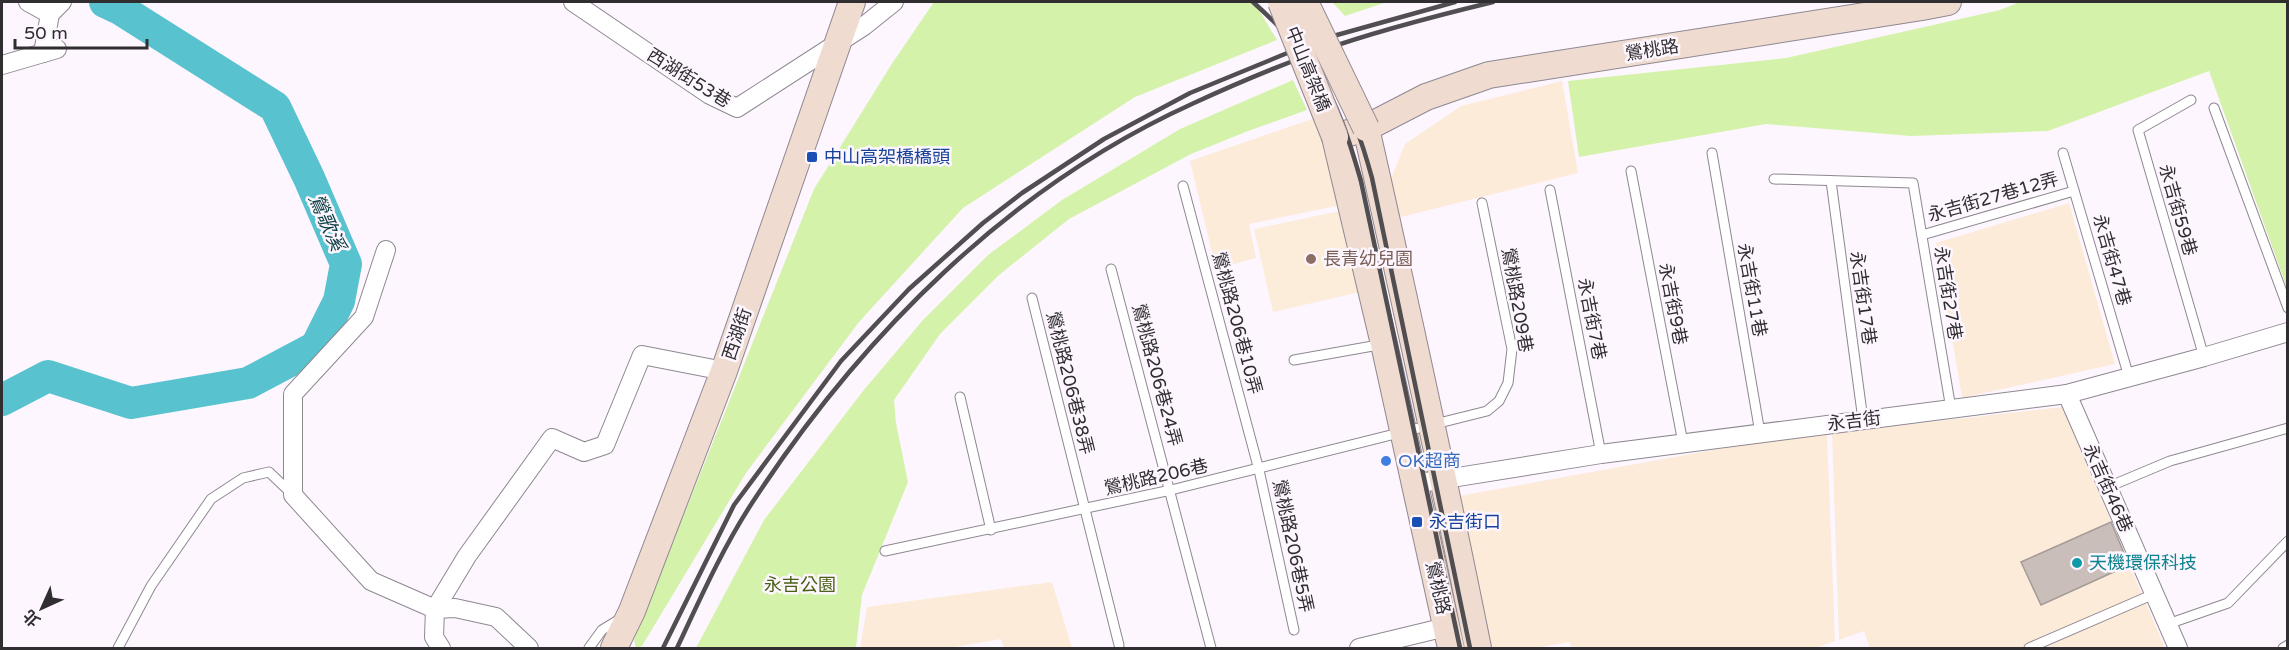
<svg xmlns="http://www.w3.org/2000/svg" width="2289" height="650" font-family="'Varela Round','Noto Sans TC',sans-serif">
	<rect width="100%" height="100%" fill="#fdf6ff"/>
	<!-- industrial -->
	<g fill="#fdebda">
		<polygon points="1562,81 1578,173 1397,218 1388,186 1405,144 1461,106"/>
		<polygon points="1321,116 1346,204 1249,224 1256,258 1216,269 1190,161"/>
		<polygon points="2069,203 2115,364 1962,398 1936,243"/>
		<polygon points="2062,407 2165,648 1870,648 1864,631 1839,640 1832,433"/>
		<polygon points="1827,434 1835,641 1816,648 1571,648 1570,642 1534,648 1486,648 1459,496 1719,449"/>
		<polygon points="1052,582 1072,648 1004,648 1001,639 949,648 860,648 867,607"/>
	</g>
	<!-- education -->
	<polygon fill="#fbedd9" points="1349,209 1369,290 1273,312 1254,229"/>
	<!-- green -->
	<g fill="#d5f2aa">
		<polygon points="934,2 1254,2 1277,40 1135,97 963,208 859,322 746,473 642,646 636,648 634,640 814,189 893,62"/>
		<polygon points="1332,2 1387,2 1345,16"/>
		<polygon points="2020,2 2287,2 2287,288 2209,71 2048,131 1911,136 1766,124 1579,157 1568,81 1786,58 2000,10"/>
		<polygon points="1293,80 1307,110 1248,131 1191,154 1069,219 999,275 940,334 894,400 896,423 908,482 862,595 856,648 696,648 764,520 863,391 923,320 988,255 1062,200 1180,129"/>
	</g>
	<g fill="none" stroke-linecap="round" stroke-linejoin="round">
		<!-- river -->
		<polyline stroke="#58c3cf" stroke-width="32" points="2,400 48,376 131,403 248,383 316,347 339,301 346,264 309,178 275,107 120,9 105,2"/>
	</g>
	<!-- building -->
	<polygon fill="#cabeba" stroke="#a59b96" stroke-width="1.5" points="2111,522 2129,565 2041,605 2021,562"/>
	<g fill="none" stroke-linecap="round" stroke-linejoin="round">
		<!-- lane casing -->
		<g stroke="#8e8890" stroke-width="11">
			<g id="lane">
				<polyline points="2191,100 2138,130 2204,357"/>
				<polyline points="2214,108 2288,308"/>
				<polyline points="1712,153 1760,433"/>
				<polyline points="2063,153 2129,377"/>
				<polyline points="1631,171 1683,443"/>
				<polyline points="1774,179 1913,183 1951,409"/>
				<polyline points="1831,181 1863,420"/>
				<polyline points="1183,186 1259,470 1294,630"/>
				<polyline points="1550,190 1601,454"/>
				<polyline points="1922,235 2074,191"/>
				<polyline points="1111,269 1211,648"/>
				<polyline points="1032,298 1119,645"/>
				<polyline points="1294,360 1384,344"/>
				<polyline points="960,397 991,530"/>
				<polyline points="2108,487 2170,461 2288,428"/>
				<polyline points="885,551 1171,490 1487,411 1499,401 1508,383 1512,349 1482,203"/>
				<polyline points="2168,624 2228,603 2288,541"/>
				<polyline points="118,648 151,586 211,499 243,478 269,472 291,493"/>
				<polyline points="589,648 602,630 620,619"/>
				<polyline points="2029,648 2154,594"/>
				<polyline points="2283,648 2288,645"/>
			</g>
		</g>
		<!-- street casing -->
		<g stroke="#8e8890" stroke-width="20">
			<g id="street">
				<polyline points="28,2 50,14"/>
				<polyline points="573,2 710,95 737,108 864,26 894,2"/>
				<polyline points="43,53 50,14 62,2"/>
				<polyline points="2,65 57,49"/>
				<polyline points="386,250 364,317 293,394 293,495 371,581 435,609 455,608 496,617 529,648"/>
				<polyline points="2067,394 2178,648"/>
				<polyline points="1414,484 1601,454 2067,394 2204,357 2288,332"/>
				<polyline points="441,648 434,637 435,609 467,556 552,438 584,452 605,445 642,355 724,371"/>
				<polyline points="1359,648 1446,627"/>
			</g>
		</g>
		<!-- secondary casing -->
		<g stroke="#8e8890" stroke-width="28">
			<g id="secondary">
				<path d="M1366,128c39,173 77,346 112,520"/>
				<polyline points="614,648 632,611 724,371 852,2"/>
				<polyline points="1451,648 1384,344 1335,137 1366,128 1426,97 1489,75 1922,7 1948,2"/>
			</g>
		</g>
		<!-- lane -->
		<use href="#lane" stroke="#fff" stroke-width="9"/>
		<!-- street -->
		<use href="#street" stroke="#fff" stroke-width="18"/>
		<!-- secondary -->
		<use href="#secondary" stroke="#f0dbd0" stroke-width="26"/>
		<!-- rail -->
		<g stroke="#504e51" stroke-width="4.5">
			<path d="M1253,2c22,20 46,43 63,68 22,33 34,73 45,111l99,467"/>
			<path d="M1271,2c58,55 80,99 101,176l98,470"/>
			<polyline points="663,648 734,505 841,361 909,289 983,223 1022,193 1104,139 1190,93 1319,40 1455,2"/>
			<path d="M677,648c23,-49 45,-99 75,-145 109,-167 258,-317 442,-400 41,-19 84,-37 126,-52 56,-20 115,-35 173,-49"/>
		</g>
		<!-- secondary-bridge casing -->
		<g stroke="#8e8890" stroke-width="28" stroke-linecap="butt">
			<g id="secondary-bridge">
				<polyline points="1281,2 1335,137"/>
				<polyline points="1305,2 1366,128"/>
			</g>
		</g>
		<!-- secondary-bridge -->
		<use href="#secondary-bridge" stroke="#f0dbd0" stroke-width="26"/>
	</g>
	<!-- markers -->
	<g fill="#1a4fb4" stroke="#fdf6ff" stroke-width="2">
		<rect x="806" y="151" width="12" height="12" rx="3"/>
		<rect x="1411" y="516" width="12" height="12" rx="3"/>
	</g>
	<circle fill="#8d6e63" stroke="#fdf6ff" stroke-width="2" cx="1311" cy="259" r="6"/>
	<circle fill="#3f7fe0" stroke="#fdf6ff" stroke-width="2" cx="1386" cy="461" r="6"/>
	<circle fill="#0f9aa8" stroke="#fdf6ff" stroke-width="2" cx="2077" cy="563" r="6"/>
	<g text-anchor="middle" stroke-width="5" stroke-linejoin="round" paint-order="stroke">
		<!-- street labels -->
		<g font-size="18" fill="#302e31" stroke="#fdf6ff">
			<text transform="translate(1652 50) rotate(-9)" y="6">鶯桃路</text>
			<text transform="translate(1308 69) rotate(68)" y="6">中山高架橋</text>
			<text transform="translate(689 78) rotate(32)" y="6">西湖街53巷</text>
			<text transform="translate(1993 197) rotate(-16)" y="6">永吉街27巷12弄</text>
			<text transform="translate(2178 210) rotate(74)" y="6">永吉街59巷</text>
			<text transform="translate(2112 260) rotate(74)" y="6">永吉街47巷</text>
			<text transform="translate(1752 290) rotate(80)" y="6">永吉街11巷</text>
			<text transform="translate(1948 293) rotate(81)" y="6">永吉街27巷</text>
			<text transform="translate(1863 298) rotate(82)" y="6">永吉街17巷</text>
			<text transform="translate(1517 300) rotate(80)" y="6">鶯桃路209巷</text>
			<text transform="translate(1673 304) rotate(79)" y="6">永吉街9巷</text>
			<text transform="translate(1592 319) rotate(79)" y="6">永吉街7巷</text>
			<text transform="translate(1237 323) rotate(75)" y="6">鶯桃路206巷10弄</text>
			<text transform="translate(737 334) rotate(-71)" y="6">西湖街</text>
			<text transform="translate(1157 375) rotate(75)" y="6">鶯桃路206巷24弄</text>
			<text transform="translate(1070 383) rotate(76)" y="6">鶯桃路206巷38弄</text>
			<text transform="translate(1854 421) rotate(-7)" y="6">永吉街</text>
			<text transform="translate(1156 477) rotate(-13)" y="6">鶯桃路206巷</text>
			<text transform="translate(2108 488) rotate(66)" y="6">永吉街46巷</text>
			<text transform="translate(1293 546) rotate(78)" y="6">鶯桃路206巷5弄</text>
			<text transform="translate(1438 588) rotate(77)" y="6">鶯桃路</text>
		</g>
		<!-- transit labels -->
		<g font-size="18" fill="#164399" stroke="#fdf6ff" text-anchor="start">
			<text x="824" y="163">中山高架橋橋頭</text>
			<text x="1429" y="528">永吉街口</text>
		</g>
		<!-- education labels -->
		<g font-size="18" fill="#785e54" stroke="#fdf6ff" text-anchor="start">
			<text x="1323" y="265">長青幼兒園</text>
		</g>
		<!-- shop labels -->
		<g font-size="18" fill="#366cbe" stroke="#fdf6ff" text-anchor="start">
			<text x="1398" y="467">OK超商</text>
		</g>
		<!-- culture labels -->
		<g font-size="18" fill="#0d838f" stroke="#fdf6ff" text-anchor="start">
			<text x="2089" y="569">天機環保科技</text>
		</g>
		<!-- park labels -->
		<g font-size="18" fill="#486015" stroke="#fdf6ff">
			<text x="800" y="591">永吉公園</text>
		</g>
		<!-- water labels -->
		<g font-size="20" font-style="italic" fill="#0f4146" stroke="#fdf6ff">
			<text transform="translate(327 222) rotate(66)" y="7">鶯歌溪</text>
		</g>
	</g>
	<!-- border -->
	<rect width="2289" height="650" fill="none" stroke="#302e31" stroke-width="6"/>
	<!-- north arrow -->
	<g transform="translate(42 608) rotate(225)" stroke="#fdf6ff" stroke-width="4.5" paint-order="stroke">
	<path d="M0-4.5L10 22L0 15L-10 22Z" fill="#302e31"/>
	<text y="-9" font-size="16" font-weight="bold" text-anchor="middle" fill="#302e31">北</text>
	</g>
	<!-- scale -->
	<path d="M15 39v9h132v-9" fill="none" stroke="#302e31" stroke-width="3"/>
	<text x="24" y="39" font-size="18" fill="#302e31" stroke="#fdf6ff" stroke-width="4.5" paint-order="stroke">50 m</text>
</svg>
